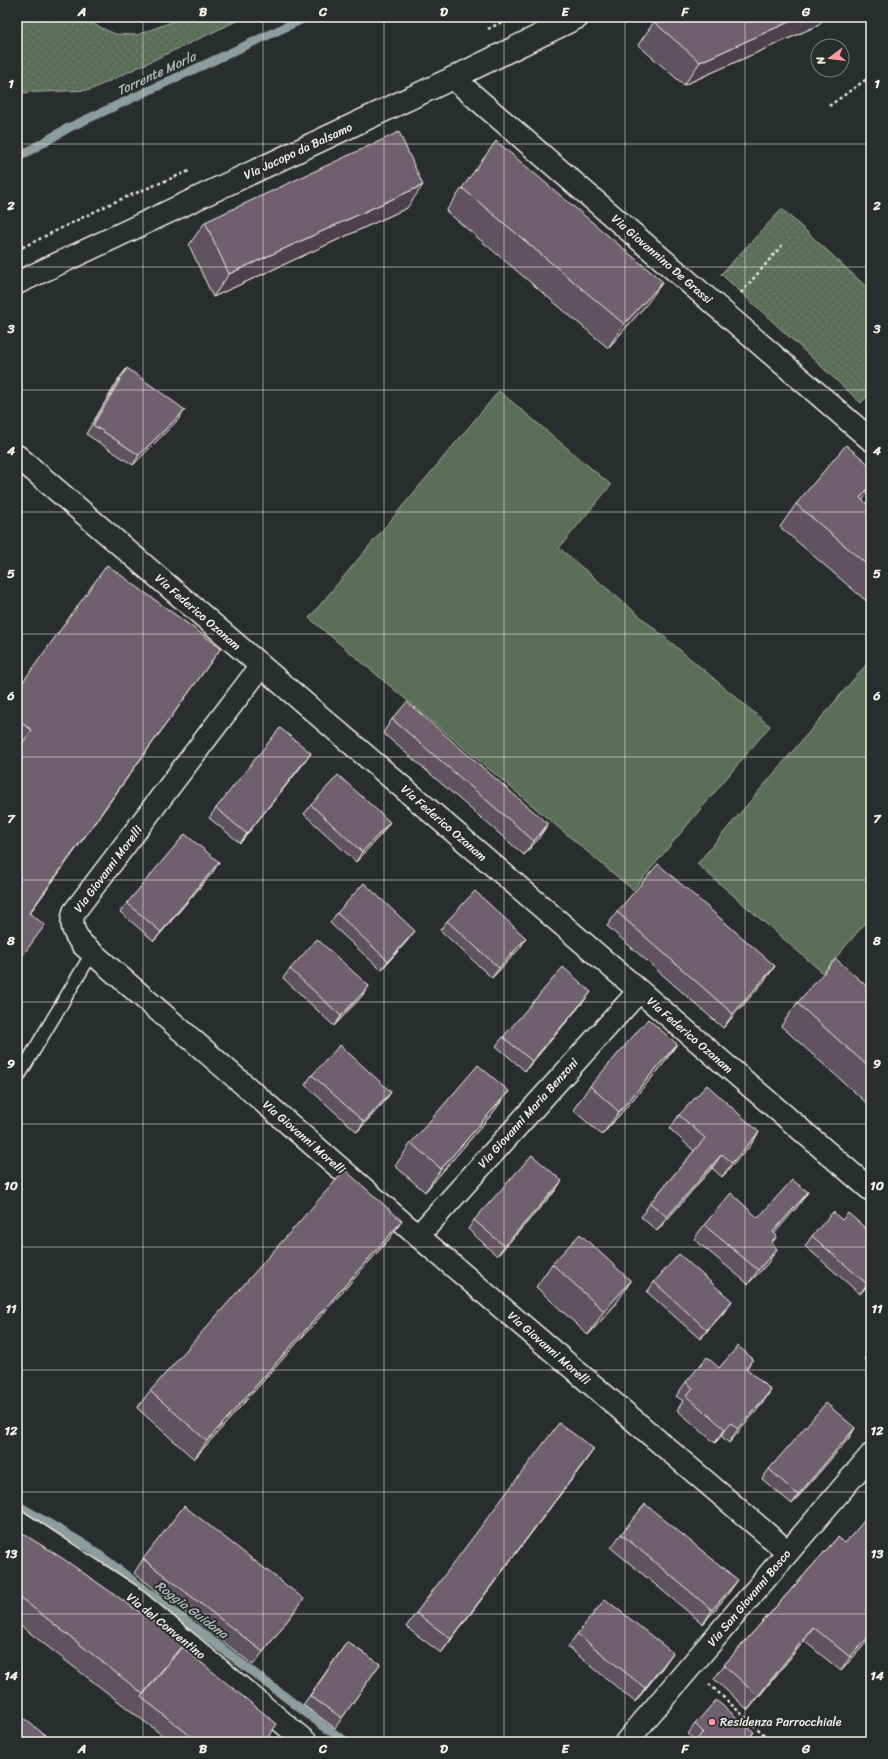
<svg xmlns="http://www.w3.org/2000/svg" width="888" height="1759" font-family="Sriracha,sans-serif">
	<defs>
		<pattern id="grass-dots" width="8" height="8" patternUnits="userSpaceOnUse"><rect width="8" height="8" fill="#5a6e59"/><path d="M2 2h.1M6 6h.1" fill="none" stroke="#728371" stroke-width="1.8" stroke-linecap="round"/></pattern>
	</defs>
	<rect width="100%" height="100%" fill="#2a2d2e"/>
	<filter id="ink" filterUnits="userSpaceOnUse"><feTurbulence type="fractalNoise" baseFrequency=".025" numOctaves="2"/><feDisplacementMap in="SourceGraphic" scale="8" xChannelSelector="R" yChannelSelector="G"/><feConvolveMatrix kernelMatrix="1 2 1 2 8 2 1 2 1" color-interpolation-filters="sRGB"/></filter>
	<g filter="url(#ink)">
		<!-- grass -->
		<g fill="url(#grass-dots)" stroke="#a7b0a0">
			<polygon points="17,17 78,17 115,34 137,35 174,21 172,17 245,17 90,90 17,93"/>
			<polygon points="782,209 871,291 871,392 861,403 721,274"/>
		</g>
		<!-- pitch -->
		<g fill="#5a6e59" stroke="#a7b0a0">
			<polygon points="499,391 611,485 559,548 770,726 633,890 309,618"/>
			<polygon points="871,659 871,916 823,973 697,864"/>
		</g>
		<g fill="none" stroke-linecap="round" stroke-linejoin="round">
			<!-- stream -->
			<g stroke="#8c9d9b" stroke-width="9">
				<polyline points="17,158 68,128 307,17"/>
				<polyline points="17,1505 89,1547 326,1728 347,1742"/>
			</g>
			<!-- service casing -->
			<g stroke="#f4f1e8" stroke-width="15">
				<polyline id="service" points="17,1079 92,953"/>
			</g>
			<!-- minor casing -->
			<g stroke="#f4f1e8" stroke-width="25">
				<g id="minor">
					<polyline points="453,78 871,440"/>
					<polyline points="17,283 453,78 578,17"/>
					<polyline points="17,456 871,1190"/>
					<path d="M261,666l-187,246c-4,14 0,21 8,32l336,292 370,316"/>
					<polyline points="418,1236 639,991"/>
					<polyline points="17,1521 131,1596 306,1742"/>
					<polyline points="626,1742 871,1455"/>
				</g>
			</g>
			<!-- path -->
			<g stroke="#f4f1e8" stroke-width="2.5" stroke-dasharray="3 3" stroke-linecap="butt">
				<polyline points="488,29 512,17"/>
				<polyline points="829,106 871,76"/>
				<polyline points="17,250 112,203 189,171"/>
				<polyline points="741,293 783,244"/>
				<polyline points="709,1684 772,1742"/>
			</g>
			<!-- service -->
			<use href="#service" stroke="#2a2d2e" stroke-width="12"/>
			<!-- minor -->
			<use href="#minor" stroke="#2a2d2e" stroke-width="22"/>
		</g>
		<!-- wall -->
		<g fill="#60535e" stroke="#f4f1e8">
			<polygon points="654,22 819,25 684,85 638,45"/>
			<polygon points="462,188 646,305 608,348 446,211"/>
			<polygon points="407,208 213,297 189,245 205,222"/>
			<polygon points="127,368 178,420 133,465 86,434 120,377"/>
			<polygon points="862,500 871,507 871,605 780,527 796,504"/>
			<polygon points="221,648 30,913 17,964 19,748 17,746 17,690"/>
			<polygon points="392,719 539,838 524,855 383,733"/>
			<polygon points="311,753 304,763 240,843 209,818 216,808"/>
			<polygon points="311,805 383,832 356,862 304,814"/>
			<polygon points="213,872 154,941 120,912 127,903"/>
			<polygon points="617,912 775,966 765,980 723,1028 607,926"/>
			<polygon points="337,913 408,940 381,970 330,923"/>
			<polygon points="447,921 526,938 520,948 492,978 440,930"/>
			<polygon points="290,969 369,986 362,996 334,1026 283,978"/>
			<polygon points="871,990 871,1107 781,1026 797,1003"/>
			<polygon points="584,1001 525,1071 496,1046 503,1037"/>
			<polygon points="677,1044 661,1067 602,1135 573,1110 590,1086"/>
			<polygon points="312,1075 391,1092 384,1102 357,1132 305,1085"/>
			<polygon points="509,1091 492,1114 425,1192 395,1166 411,1143"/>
			<polygon points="679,1115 759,1132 750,1146 722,1177 712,1168 657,1231 641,1217 650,1203 694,1151 670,1129"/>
			<polygon points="555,1191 497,1256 468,1229 474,1220"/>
			<polygon points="798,1206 774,1233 777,1236 772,1243 768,1263 748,1284 694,1239 704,1225 758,1218"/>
			<polygon points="842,1220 871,1233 871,1281 860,1294 805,1246 812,1236"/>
			<polygon points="390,1238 194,1459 137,1408 150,1391"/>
			<polygon points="552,1264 615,1305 588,1335 536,1287"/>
			<polygon points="654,1282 725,1311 700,1339 647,1292"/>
			<polygon points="871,1349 871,1365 864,1359"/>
			<polygon points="753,1359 746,1369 771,1390 762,1404 729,1443 721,1436 715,1443 677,1410 683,1401 676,1396 686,1382 719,1368"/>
			<polygon points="855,1428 849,1438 792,1504 762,1479 769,1469"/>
			<polygon points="594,1449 584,1463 441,1653 406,1627 416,1613"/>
			<polygon points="17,1530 182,1647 265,1742 171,1742 17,1623"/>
			<polygon points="621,1534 728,1594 703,1624 611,1548"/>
			<polygon points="838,1537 871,1637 841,1671 804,1641 748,1710 714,1679 724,1665"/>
			<polygon points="143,1559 294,1612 253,1665 134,1573"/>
			<polygon points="577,1634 663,1667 635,1702 568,1647"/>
			<polygon points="347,1642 380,1664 335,1728 303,1705"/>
			<polygon points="695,1724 754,1732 747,1742 695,1742 696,1741 688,1734"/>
		</g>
		<!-- shaded-wall -->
		<g fill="#4e434c" stroke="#f4f1e8">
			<polygon points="800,17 824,17 819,25 684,85 700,62"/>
			<polygon points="852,17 856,17 850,20"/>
			<polygon points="423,185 407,208 213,297 229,274"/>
			<polygon points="663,282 646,305 608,348 624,324"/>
			<polygon points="185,410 178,420 133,465 139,455"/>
			<polygon points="871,485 871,488 864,498 844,521 860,498"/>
			<polygon points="311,753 304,763 240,843 247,834"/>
			<polygon points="390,822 383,832 356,862 362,852"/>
			<polygon points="548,824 539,838 524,855 534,841"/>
			<polygon points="219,862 213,872 154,941 161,932"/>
			<polygon points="415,931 408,940 381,970 388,961"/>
			<polygon points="526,938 520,948 492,978 499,968"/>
			<polygon points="775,966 765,980 723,1028 733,1014"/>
			<polygon points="369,986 362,996 334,1026 341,1016"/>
			<polygon points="591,992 584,1001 525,1071 532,1061"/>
			<polygon points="677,1044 661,1067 602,1135 619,1112"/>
			<polygon points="509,1091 492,1114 425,1192 441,1169"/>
			<polygon points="391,1092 384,1102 357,1132 364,1122"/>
			<polygon points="759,1132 750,1146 722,1177 732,1163"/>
			<polygon points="722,1154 712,1168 657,1231 667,1217"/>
			<polygon points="562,1181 555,1191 497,1256 504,1246"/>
			<polygon points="808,1192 798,1206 764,1246 773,1232"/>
			<polygon points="402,1221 390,1238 194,1459 207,1441"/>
			<polygon points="777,1249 768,1263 748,1284 758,1270"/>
			<polygon points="871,1279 871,1281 860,1294 867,1284"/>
			<polygon points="631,1281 615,1305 588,1335 604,1311"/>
			<polygon points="732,1301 725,1311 700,1339 707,1330"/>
			<polygon points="771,1390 762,1404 729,1443 738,1429"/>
			<polygon points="731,1423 721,1436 715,1443 725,1429"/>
			<polygon points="855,1428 849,1438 792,1504 798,1495"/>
			<polygon points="594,1449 584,1463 441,1653 451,1639"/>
			<polygon points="738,1580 728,1594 703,1624 712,1610"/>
			<polygon points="813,1627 804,1641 748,1710 758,1696"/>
			<polygon points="871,1634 871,1637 841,1671 850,1657"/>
			<polygon points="673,1653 663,1667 635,1702 645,1688"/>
		</g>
		<!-- building -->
		<g fill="#70606d" stroke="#f4f1e8">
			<polygon points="665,17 800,17 700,62 654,22"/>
			<polygon points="399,132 423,185 229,274 205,222"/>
			<polygon points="496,141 663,282 624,324 462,188"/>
			<polygon points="127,368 185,410 139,455 93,425"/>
			<polygon points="846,445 871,466 871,485 860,498 871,507 871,568 796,504"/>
			<polygon points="107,565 221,648 29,913 45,925 17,963 17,750 32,730 17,720 17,690"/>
			<polygon points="407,702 548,824 534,841 392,719"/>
			<polygon points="280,728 311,753 247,834 216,808"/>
			<polygon points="338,775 390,822 362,852 311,805"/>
			<polygon points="185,834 219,862 161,932 127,903"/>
			<polygon points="658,864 775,966 733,1014 617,912"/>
			<polygon points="364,883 415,931 388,961 337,913"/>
			<polygon points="475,891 526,938 499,968 447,921"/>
			<polygon points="317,939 369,986 341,1016 290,969"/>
			<polygon points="836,959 871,990 871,1069 797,1003"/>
			<polygon points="563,967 591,992 532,1061 503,1037"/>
			<polygon points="648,1019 677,1044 619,1112 590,1086"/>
			<polygon points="340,1045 391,1092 364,1122 312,1075"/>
			<polygon points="478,1065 509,1091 441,1169 411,1143"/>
			<polygon points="707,1085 759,1132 732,1163 722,1154 667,1217 650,1203 705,1138 679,1115"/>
			<polygon points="532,1155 562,1181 504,1246 474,1220"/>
			<polygon points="345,1170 402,1221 207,1441 150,1391"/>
			<polygon points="792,1180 808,1192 773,1232 777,1236 771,1242 777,1249 758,1270 704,1225 731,1193 758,1218"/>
			<polygon points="833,1212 842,1220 848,1213 871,1233 871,1279 867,1284 812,1236"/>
			<polygon points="580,1234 631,1281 604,1311 552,1264"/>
			<polygon points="679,1254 732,1301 707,1330 654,1282"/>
			<polygon points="738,1346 753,1359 746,1368 771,1390 738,1429 731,1423 725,1429 686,1396 693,1388 686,1382 707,1357 719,1368"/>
			<polygon points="826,1403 855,1428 798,1495 769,1469"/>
			<polygon points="559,1423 594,1449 451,1639 416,1613"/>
			<polygon points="645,1504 738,1580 712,1610 621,1534"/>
			<polygon points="184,1506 304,1599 263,1652 143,1559"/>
			<polygon points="871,1513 871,1634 850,1657 813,1627 758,1696 724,1665 838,1537 845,1543"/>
			<polygon points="17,1530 62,1558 184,1643 143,1694 17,1595"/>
			<polygon points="605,1599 673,1653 645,1688 577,1634"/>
			<polygon points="347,1642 380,1664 342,1718 310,1696"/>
			<polygon points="182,1647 277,1724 265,1742 198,1742 141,1697"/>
			<polygon points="716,1700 754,1732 746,1742 695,1742 703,1732 695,1724"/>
			<polygon points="17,1713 54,1742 17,1742"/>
		</g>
	</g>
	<!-- grid -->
	<path fill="none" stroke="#f4f1e8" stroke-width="1" stroke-opacity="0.55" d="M143,17v1725M263,17v1725M384,17v1725M504,17v1725M625,17v1725M745,17v1725M17,144h854M17,267h854M17,390h854M17,512h854M17,634h854M17,757h854M17,880h854M17,1002h854M17,1124h854M17,1247h854M17,1370h854M17,1492h854M17,1614h854"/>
	<!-- markers -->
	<circle fill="#ff9aa2" stroke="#2a2d2e" stroke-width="1.5" cx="712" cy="1722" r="4"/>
	<g text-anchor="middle" stroke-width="4" stroke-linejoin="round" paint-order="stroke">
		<!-- street labels -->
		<g font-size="12" fill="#f4f1e8" stroke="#2a2d2e">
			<text transform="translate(298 151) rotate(-25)" y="4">Via Jacopo da Balsamo</text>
			<text transform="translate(662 259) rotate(41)" y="4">Via Giovannino De Grassi</text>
			<text transform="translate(198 612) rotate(41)" y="4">Via Federico Ozanam</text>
			<text transform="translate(444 823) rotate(41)" y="4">Via Federico Ozanam</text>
			<text transform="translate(108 869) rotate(-53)" y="4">Via Giovanni Morelli</text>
			<text transform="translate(690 1035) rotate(41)" y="4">Via Federico Ozanam</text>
			<text transform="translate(528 1113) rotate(-48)" y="4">Via Giovanni Maria Benzoni</text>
			<text transform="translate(304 1137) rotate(41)" y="4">Via Giovanni Morelli</text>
			<text transform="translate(549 1348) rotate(41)" y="4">Via Giovanni Morelli</text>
			<text transform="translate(749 1598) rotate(-50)" y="4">Via San Giovanni Bosco</text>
			<text transform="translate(166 1626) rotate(39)" y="4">Via del Conventino</text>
		</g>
		<!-- poi labels -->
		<g font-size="12" fill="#f4f1e8" stroke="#2a2d2e" text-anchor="start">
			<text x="720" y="1726">Residenza Parrocchiale</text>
		</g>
		<!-- water labels -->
		<g font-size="13" font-style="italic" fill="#afb9b5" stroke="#2a2d2e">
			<text transform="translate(156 73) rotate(-25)" y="5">Torrente Morla</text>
			<text transform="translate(192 1609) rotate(37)" y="5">Roggia Guidana</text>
		</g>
	</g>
	<!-- margin -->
	<rect width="888" height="1759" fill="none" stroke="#2a2d2e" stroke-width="44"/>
	<!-- north arrow -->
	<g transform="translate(830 58) rotate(255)"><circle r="19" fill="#2a2d2e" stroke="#7b7b78"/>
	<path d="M0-3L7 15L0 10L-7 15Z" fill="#ff9aa2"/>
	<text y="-6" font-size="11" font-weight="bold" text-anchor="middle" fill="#f4f1e8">N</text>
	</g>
	<rect x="22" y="22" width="844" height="1715" fill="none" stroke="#f4f1e8" stroke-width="1.5"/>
	<g font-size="13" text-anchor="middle" font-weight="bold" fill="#f4f1e8">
		<text x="82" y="16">A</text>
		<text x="203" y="16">B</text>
		<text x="323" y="16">C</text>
		<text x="444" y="16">D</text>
		<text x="565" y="16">E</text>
		<text x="685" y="16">F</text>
		<text x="806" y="16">G</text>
		<text x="11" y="88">1</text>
		<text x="877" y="88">1</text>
		<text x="11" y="210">2</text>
		<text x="877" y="210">2</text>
		<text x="11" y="333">3</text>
		<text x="877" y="333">3</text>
		<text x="11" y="455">4</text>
		<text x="877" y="455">4</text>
		<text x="11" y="578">5</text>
		<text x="877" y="578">5</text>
		<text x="11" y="700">6</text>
		<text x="877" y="700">6</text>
		<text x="11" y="823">7</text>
		<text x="877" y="823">7</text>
		<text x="11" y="945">8</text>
		<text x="877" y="945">8</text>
		<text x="11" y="1068">9</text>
		<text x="877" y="1068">9</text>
		<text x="11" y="1190">10</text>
		<text x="877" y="1190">10</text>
		<text x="11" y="1313">11</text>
		<text x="877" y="1313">11</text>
		<text x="11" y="1435">12</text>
		<text x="877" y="1435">12</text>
		<text x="11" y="1558">13</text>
		<text x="877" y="1558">13</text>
		<text x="11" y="1680">14</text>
		<text x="877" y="1680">14</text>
		<text x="82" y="1753">A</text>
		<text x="203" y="1753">B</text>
		<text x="323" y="1753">C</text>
		<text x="444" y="1753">D</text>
		<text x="565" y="1753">E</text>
		<text x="685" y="1753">F</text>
		<text x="806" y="1753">G</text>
	</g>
</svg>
